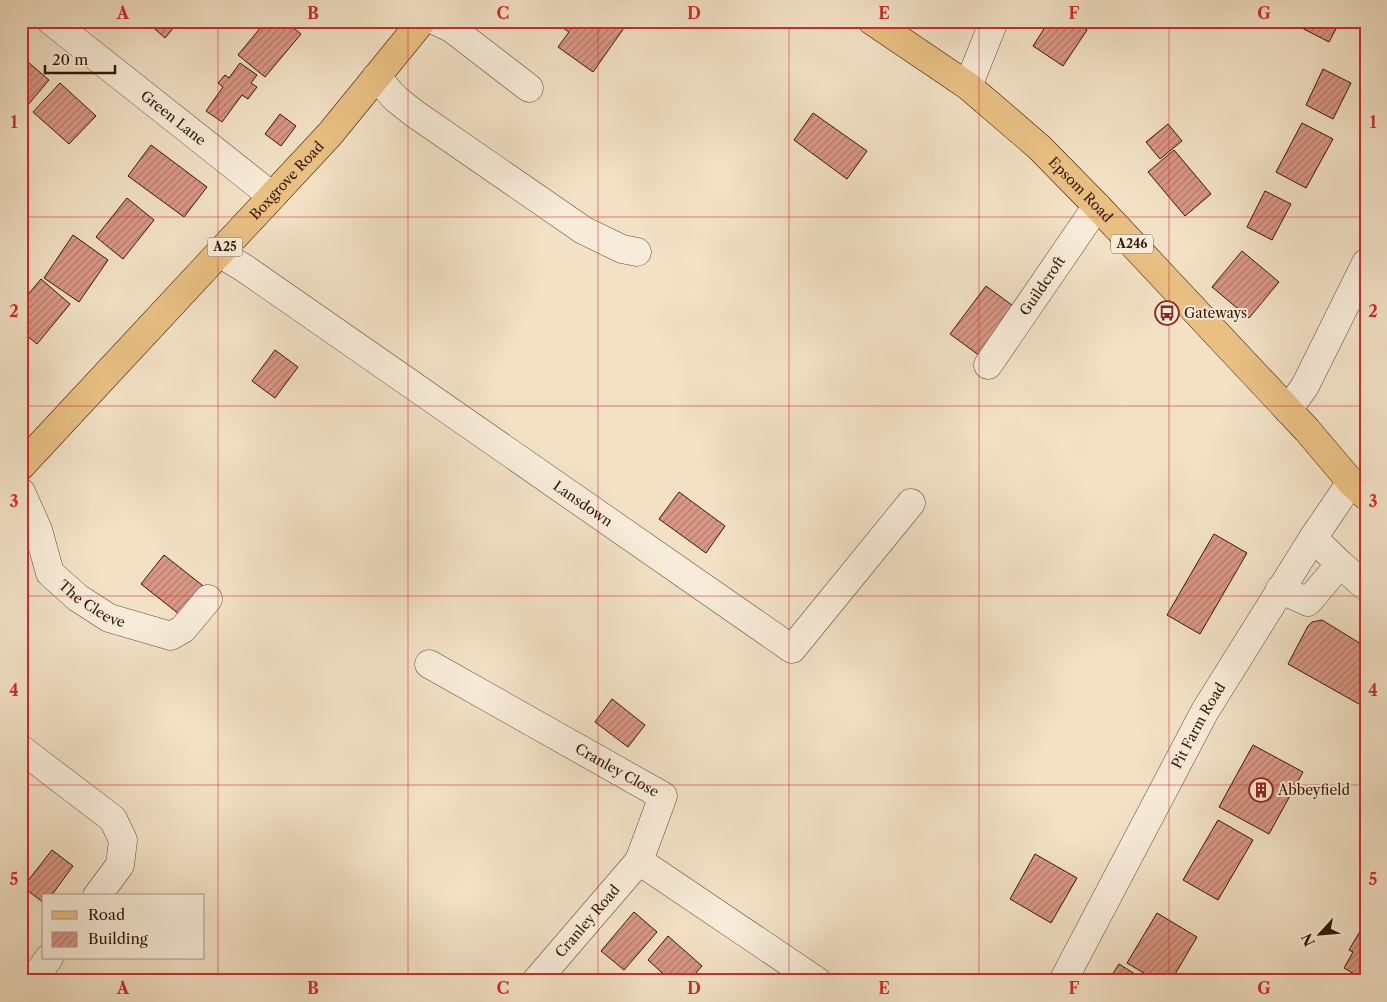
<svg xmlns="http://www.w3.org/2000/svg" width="1387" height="1002" font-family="'Libre Caslon Text',serif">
	<defs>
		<pattern id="building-hatch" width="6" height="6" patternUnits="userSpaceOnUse" patternTransform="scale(1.25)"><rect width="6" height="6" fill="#da9786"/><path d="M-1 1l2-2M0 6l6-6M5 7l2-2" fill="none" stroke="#b27a6b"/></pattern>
	</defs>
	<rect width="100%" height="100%" fill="#f2e1c5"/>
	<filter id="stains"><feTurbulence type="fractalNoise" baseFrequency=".004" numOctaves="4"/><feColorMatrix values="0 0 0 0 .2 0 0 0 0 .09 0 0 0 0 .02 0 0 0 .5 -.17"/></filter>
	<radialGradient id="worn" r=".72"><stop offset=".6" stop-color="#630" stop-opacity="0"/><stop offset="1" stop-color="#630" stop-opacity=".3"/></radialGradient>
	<!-- building -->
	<g fill="url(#building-hatch)" stroke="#341602">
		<polygon points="146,21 179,21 165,38"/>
		<polygon points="266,21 285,21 301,34 265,77 238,55"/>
		<polygon points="553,21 621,21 626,25 593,72 558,47 569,32"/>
		<polygon points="937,21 953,21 948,29"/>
		<polygon points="1049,21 1073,21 1087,30 1063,66 1033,46"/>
		<polygon points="1302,21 1340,21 1329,42 1300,27"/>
		<polygon points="21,56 49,80 21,113"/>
		<polygon points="240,63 257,75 251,83 257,87 248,99 242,95 222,122 206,111 223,87 218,83 225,75 229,78"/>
		<polygon points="1323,69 1351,83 1333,119 1306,105"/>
		<polygon points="60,83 96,116 69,144 33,112"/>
		<polygon points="813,113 867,151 847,179 794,140"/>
		<polygon points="280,114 296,126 281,146 265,134"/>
		<polygon points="1302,123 1333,139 1306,188 1276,172"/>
		<polygon points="1168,124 1182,141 1160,159 1146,142"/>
		<polygon points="151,145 207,187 184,217 128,176"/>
		<polygon points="1174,150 1211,194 1185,216 1148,172"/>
		<polygon points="1265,191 1291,204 1272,240 1247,227"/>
		<polygon points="127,198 154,220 123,259 96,237"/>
		<polygon points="73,235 108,260 79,302 44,278"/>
		<polygon points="1242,251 1279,282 1249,318 1212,287"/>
		<polygon points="41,279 70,304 37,344 21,331 21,303"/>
		<polygon points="986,286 1020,311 984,359 950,334"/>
		<polygon points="275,350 298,367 275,398 252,381"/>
		<polygon points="679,492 725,526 706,553 659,519"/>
		<polygon points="1214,534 1247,553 1200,634 1167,615"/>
		<polygon points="164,555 207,589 184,618 141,584"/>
		<polygon points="1322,620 1366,647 1366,708 1288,664 1308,626 1312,622"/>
		<polygon points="612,699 645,725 628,747 595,722"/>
		<polygon points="1253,745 1303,772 1269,834 1219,807"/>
		<polygon points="1218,820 1253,840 1218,900 1183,880"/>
		<polygon points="52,850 73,866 51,896 44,896 44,903 23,887"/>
		<polygon points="1035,854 1077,878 1051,923 1010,899"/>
		<polygon points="634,912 657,932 624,970 601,951"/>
		<polygon points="1157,913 1197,937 1171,981 1157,981 1127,963"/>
		<polygon points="1366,921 1366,981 1344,968 1353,952 1349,950"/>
		<polygon points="668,936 702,966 689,981 671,981 648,960"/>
		<polygon points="1119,964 1146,981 1108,981"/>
	</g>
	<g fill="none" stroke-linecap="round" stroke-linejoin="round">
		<!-- minor casing -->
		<g stroke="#644933" stroke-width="29">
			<g id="minor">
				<path id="s1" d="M51,21l221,175"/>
				<polyline points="436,21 451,28 529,88"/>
				<polyline points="376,77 396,99 415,114 583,230 622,249 637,252"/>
				<polyline points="968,86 994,21"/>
				<path id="s2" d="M219,253l25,15 548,381 119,-146"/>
				<path id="s3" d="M988,365l109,-159"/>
				<polyline points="1288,410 1305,386 1366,263"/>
				<path id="s4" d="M21,492l17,38 12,43 28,25 31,20 62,18 12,-7 25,-30"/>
				<polyline points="1340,564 1366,587"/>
				<polyline points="1280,589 1308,602 1340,564 1313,538"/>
				<path id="s5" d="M429,664l234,132 -24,65 178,120"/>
				<polyline points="21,749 113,819 123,840 120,865 97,896"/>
				<polyline points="32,981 49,958"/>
				<path id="s6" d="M536,981l103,-120"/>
				<path id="s7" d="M1063,981l142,-270 108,-173 38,-56"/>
			</g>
		</g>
		<!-- major casing -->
		<g stroke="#341602" stroke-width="29">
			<g id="major">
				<path id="s8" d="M872,21l96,65 71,61 58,59 210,224 44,52 15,14"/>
				<path id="s9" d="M21,466l309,-332 92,-113"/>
			</g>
		</g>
		<!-- minor -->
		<use href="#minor" stroke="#f7ecd9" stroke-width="28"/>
		<!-- major -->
		<use href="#major" stroke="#e9c082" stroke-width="28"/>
	</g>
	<!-- grid -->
	<path fill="none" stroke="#d62828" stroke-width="1" stroke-opacity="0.55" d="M218,21v960M408,21v960M598,21v960M789,21v960M979,21v960M1169,21v960M21,217h1345M21,406h1345M21,596h1345M21,785h1345"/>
	<!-- icons -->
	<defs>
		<g id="bus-ring" transform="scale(1.25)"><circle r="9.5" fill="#f7ecd9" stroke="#8f2418" stroke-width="1.5"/><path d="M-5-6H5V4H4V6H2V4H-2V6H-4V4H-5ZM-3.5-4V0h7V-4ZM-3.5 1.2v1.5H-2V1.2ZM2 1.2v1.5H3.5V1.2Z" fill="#8f2418"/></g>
		<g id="building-ring" transform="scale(1.25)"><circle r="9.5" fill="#f7ecd9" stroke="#8f2418" stroke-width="1.5"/><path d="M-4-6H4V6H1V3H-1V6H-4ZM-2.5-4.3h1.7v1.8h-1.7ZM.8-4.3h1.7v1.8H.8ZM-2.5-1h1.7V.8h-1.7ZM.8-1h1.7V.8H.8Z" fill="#8f2418"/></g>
	</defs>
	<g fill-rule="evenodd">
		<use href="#bus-ring" x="1167" y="313"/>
		<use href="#building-ring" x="1261" y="790"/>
	</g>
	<g text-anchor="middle" stroke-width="4" stroke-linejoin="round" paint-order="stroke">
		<!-- shield labels -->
		<g fill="#f7ecd9" stroke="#6e5642" stroke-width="1">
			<rect x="1111" y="234.5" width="42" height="19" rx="4"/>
			<rect x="207.5" y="237.5" width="35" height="19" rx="4"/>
		</g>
		<g font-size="12" font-weight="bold" fill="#341602">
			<text x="1132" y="248">A246</text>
			<text x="225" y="251">A25</text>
		</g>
		<!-- street labels -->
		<g font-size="14" fill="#341602" stroke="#f7ecd9">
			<text dy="5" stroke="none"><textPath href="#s1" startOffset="156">Green Lane</textPath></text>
			<text dy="5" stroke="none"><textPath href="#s9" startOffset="390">Boxgrove Road</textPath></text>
			<text dy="5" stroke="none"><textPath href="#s8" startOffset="269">Epsom Road</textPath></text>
			<text dy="5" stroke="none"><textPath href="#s3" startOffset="96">Guildcroft</textPath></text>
			<text dy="5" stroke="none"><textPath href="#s2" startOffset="442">Lansdown</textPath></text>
			<text dy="5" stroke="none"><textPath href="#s4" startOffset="139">The Cleeve</textPath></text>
			<text dy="5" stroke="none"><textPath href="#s7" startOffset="289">Pit Farm Road</textPath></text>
			<text dy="5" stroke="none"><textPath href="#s5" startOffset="216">Cranley Close</textPath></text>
			<text dy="5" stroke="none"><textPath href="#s6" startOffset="79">Cranley Road</textPath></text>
		</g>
		<!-- poi labels -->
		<g font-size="14" fill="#341602" stroke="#f7ecd9" text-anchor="start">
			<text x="1184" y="318">Gateways</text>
			<text x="1278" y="795">Abbeyfield</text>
		</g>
	</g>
	<!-- margin -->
	<rect width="1387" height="1002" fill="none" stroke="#f2e1c5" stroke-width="55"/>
	<!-- legend -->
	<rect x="42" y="894" width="162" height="65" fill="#f7ecd9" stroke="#a99683"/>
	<rect x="52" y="911" width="25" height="8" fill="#e9c082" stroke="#a99683"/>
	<text x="88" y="920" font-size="15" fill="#341602">Road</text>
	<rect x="52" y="932" width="25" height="15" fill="url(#building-hatch)" stroke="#a99683"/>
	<text x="88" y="944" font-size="15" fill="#341602">Building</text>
	<!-- north arrow -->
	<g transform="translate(1320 934) rotate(244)" stroke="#f7ecd9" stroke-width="4" paint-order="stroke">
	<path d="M0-4L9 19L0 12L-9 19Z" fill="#341602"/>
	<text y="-8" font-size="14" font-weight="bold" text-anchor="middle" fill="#341602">N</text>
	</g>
	<!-- scale -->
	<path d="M45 65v8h70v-8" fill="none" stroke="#341602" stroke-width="2.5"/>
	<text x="52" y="65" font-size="15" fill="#341602" stroke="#f7ecd9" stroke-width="4" paint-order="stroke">20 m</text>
	<rect x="28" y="28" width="1332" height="946" fill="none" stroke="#d62828" stroke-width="2"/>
	<g font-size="16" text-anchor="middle" font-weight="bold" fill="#d62828">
		<text x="123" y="19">A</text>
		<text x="313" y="19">B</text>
		<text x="503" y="19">C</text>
		<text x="694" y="19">D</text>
		<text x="884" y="19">E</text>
		<text x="1074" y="19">F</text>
		<text x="1264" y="19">G</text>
		<text x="14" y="128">1</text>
		<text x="1373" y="128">1</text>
		<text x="14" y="317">2</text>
		<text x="1373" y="317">2</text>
		<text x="14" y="507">3</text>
		<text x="1373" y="507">3</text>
		<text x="14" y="696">4</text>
		<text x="1373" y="696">4</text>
		<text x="14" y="885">5</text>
		<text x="1373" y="885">5</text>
		<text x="123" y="994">A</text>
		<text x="313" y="994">B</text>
		<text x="503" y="994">C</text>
		<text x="694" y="994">D</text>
		<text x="884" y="994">E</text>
		<text x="1074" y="994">F</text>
		<text x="1264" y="994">G</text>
	</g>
	<rect width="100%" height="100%" filter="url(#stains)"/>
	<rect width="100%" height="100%" fill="url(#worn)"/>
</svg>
